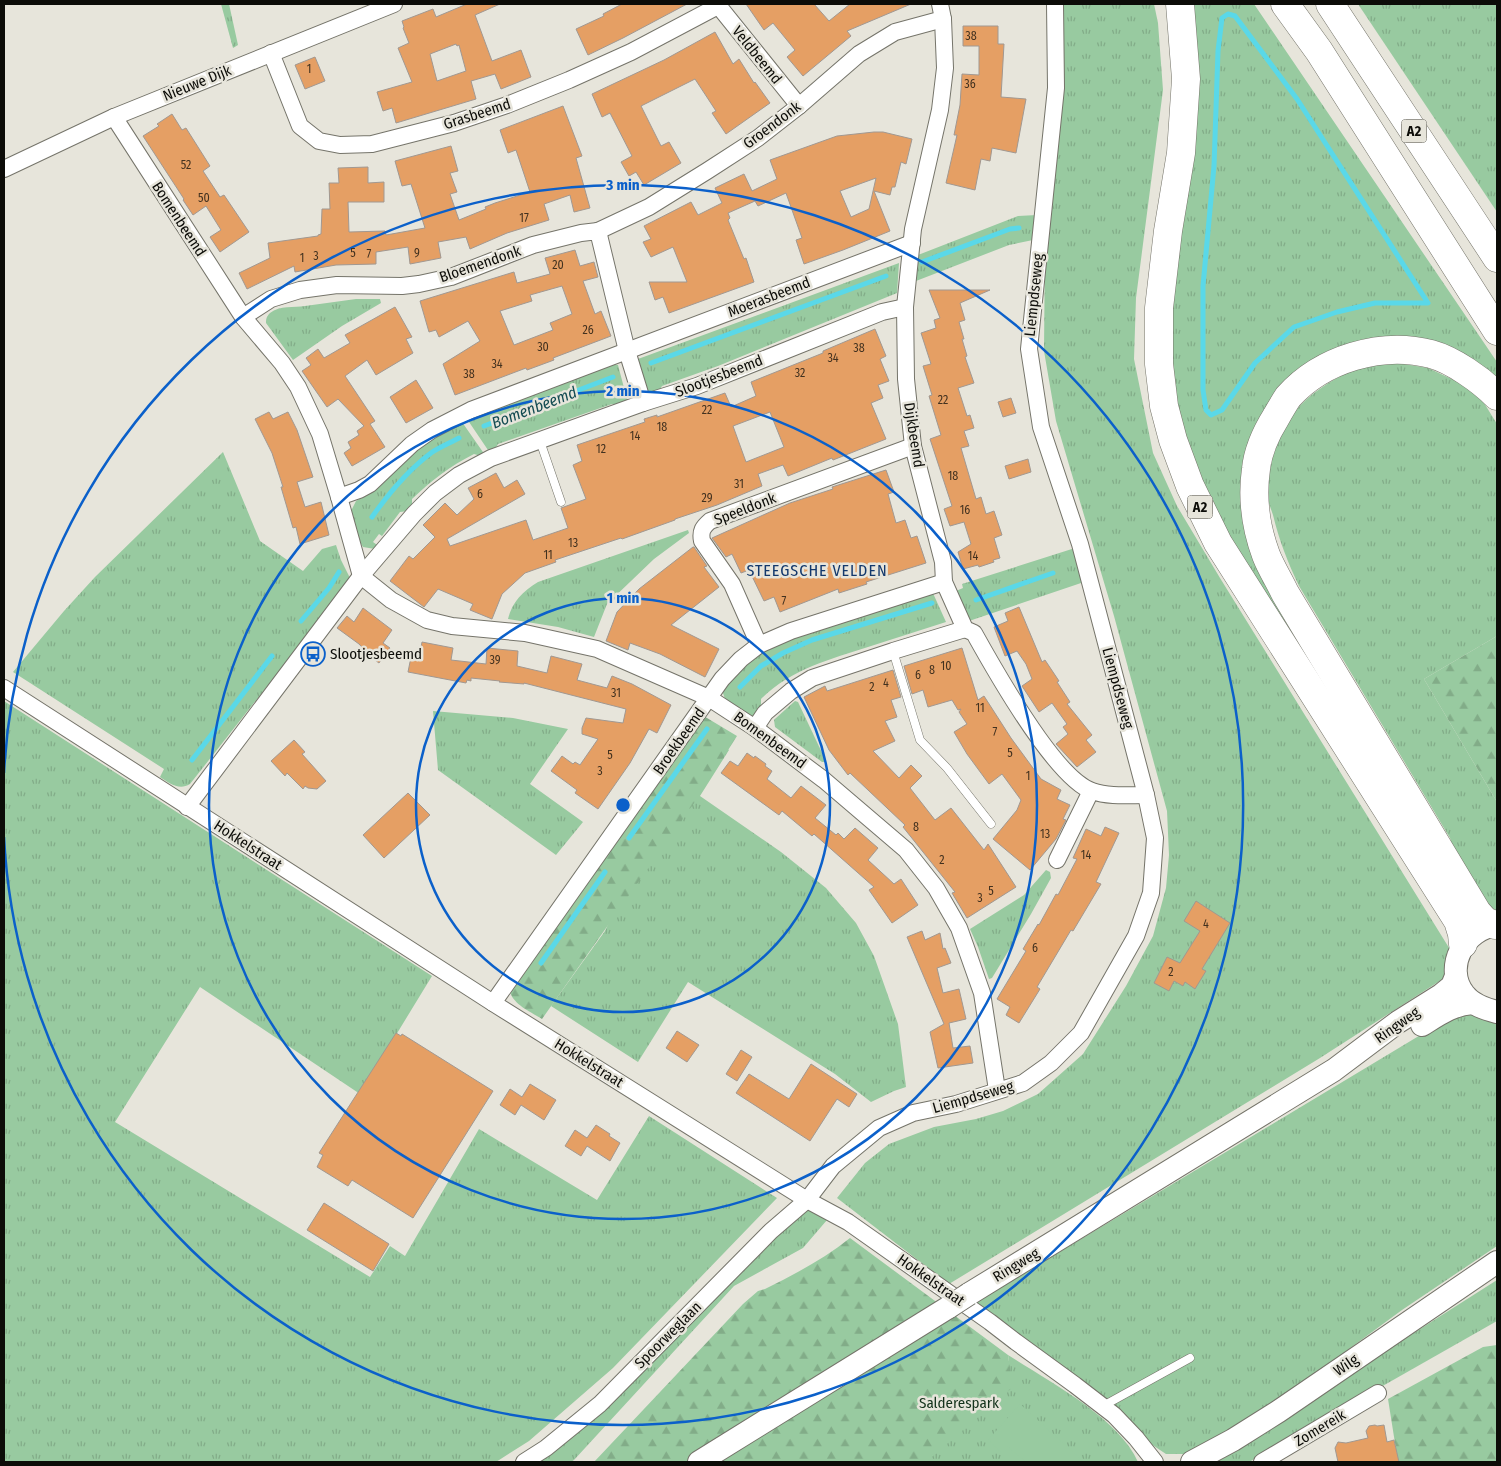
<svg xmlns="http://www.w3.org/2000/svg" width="1501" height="1466" font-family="'Fira Sans Condensed',sans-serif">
	<defs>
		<pattern id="grass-tufts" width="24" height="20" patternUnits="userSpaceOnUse" patternTransform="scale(1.25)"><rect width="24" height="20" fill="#98caa0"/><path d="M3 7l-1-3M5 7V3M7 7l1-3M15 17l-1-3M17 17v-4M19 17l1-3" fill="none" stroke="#82ac88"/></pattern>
		<pattern id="forest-firs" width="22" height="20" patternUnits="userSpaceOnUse" patternTransform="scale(1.25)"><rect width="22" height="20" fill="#98caa0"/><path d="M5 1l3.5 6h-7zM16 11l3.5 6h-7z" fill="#82ac88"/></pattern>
	</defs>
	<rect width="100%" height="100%" fill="#e7e5db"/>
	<!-- grass -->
	<g fill="url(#grass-tufts)">
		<polygon points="221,4 229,4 238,45 233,48"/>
		<polygon points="1058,4 1154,4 1158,23 1163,90 1136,298 1134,359 1153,453 1177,506 1220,578 1451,951 1449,975 1320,1058 949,1284 837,1198 865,1163 889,1144 934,1127 976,1119 1003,1111 1038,1094 1083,1054 1126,986 1153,936 1166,888 1169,855 1167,811 1114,616 1056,421 1044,351 1045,245"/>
		<polygon points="1188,4 1254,4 1497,362 1497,385 1432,346 1305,373 1248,499 1458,909 1196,483 1168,362"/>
		<polygon points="1358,4 1497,4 1497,212"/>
		<polygon points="1037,215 1033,240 1009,245 916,281 918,255 1018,216"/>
		<polygon points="899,263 897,293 718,366 662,386 658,393 649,391 645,385 638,359"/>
		<path d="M356,299h24l1,4 -39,23 -49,34 -27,-37c0,-5 1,-7 4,-10 10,-8 24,-5 35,-7 17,-2 34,-5 51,-7z"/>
		<polygon points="613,364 618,365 628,403 622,407 612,404 498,444 494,451 490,453 467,419"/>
		<path d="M1404,364l24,4 28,13 25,17 16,26v212l-73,43 73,123v114l-38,-48 -9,-30 -151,-252c-11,-23 -20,-46 -26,-71 -2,-6 -5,-13 -5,-19 -3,-27 13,-68 30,-88 15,-17 41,-33 61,-40 14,-4 31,-4 45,-4z"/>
		<path d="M462,422l23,33 -4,1 -7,-2c-24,12 -43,27 -62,45v9l-4,3 -8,1 -18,24 -3,-2 -6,8 7,5 -5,2 -12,-2 -5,-8 -7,-28 5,-10 17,-10 37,-36 19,-14z"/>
		<path d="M223,452l37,89 43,30 19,-22 14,-4 5,15 10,20 -161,204c-11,7 -21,-1 -30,-7l4,-8 -151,-97 51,-61 31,-34z"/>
		<path d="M688,530l1,3 -35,26 -47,45 -13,33 -36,-10 -50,-8c4,-17 15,-28 30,-37z"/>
		<polygon points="1075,548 1084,582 969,621 956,591 963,588 962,584"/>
		<path d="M932,591l14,31c-26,8 -52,17 -78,25 -38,12 -78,23 -107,52v9l-7,8h-4l-25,-17 -3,-9 9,-14 35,-26 16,-9z"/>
		<polygon points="4,701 432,976 360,1094 200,987 115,1122 370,1277 390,1246 405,1256 479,1129 597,1200 649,1116 777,1198 613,1368 529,1441 496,1462 4,1462"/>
		<polygon points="795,701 798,702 825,759 824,762 822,762 775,727 774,720 776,718"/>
		<polygon points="433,711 513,718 568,729 530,784 583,822 556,855 438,770"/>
		<polygon points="698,730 729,750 700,796 781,852 826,888 856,923 874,956 898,1024 906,1087 894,1091 871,1102 835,1074 688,982 638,1062 551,1006 605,931"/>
		<polygon points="1046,870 1050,872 1051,878 1031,914 992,978 989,979 978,947 970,929 1024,895"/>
		<polygon points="1457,1013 1476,1014 1497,1020 1497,1246 1402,1310 1244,1426 1194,1454 1166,1454 1151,1444 1132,1424 1089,1385 973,1304"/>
		<polygon points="808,1207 827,1220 803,1248 734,1286 574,1460 571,1462 533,1462 729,1279"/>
		<polygon points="1497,1280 1497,1321 1249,1462 1211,1462"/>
		<path d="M1008,1355c40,26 111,63 130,107h-394l265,-101z"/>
	</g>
	<!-- forest -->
	<g fill="url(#forest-firs)">
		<polygon points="1497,636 1497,802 1424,679"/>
		<path d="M702,715l35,21 -38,60 -157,223c-11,-7 -28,-14 -32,-27z"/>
		<path d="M850,1238l158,117 5,32 -87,75h-332l149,-158 15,-13 7,-2c30,-15 59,-30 85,-51z"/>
		<polygon points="1497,1345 1497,1462 1398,1462 1388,1399 1483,1347"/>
	</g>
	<!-- pitch -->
	<polygon fill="#98caa0" points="1020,1404 1084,1462 1026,1462 1007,1446 1001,1452 988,1440"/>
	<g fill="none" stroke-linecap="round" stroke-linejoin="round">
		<!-- stream -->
		<g stroke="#5ad8e8" stroke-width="5">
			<polygon points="1228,14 1235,16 1297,99 1428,303 1375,303 1337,312 1294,327 1255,363 1222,410 1211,415 1206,410 1203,390 1203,286 1214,166 1218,51 1222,18"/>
			<polyline points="922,262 1010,229 1019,228"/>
			<polyline points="651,363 886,276"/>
			<polyline points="484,426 613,377"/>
			<path d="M372,517c17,-24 35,-46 59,-64 9,-6 19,-10 28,-15"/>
			<polyline points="976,600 1053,573"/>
			<polyline points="301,621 329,588 339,572"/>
			<polyline points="740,687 761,666 783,653 812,640 932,603"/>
			<polyline points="192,760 272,656"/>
			<polyline points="629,838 707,729"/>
			<polyline points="541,963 605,872"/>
		</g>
	</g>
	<!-- building -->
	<g fill="#e59f64" stroke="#a19891" fill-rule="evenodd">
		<path d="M467,4h33l-25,11 17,46 29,-11 10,27 -30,12 -6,-15 -24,7 5,18 -80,24 -4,-15 -9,3 -6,-19 35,-10 -14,-34 11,-5 -6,-15 1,-1 -2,-6 31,-12 3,8zM456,44l1,2 2,-1 7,26 -29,10 -7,-27z"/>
		<polygon points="622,4 687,4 623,38 588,55 576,29 604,16 603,14"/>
		<polygon points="746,4 814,4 829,21 850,4 911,4 847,31 851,36 803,76 787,57 795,50 773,23 764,30"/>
		<polygon points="963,26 998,26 998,44 1004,44 1001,97 1026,99 1016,153 992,148 990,161 981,159 975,190 946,183 957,135 954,135 960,105 962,74 979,75 979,46 963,46"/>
		<polygon points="715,32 733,64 739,59 754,83 755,82 770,103 726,134 712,113 716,111 695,79 641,106 661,146 669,142 681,163 644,185 636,172 629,176 621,162 632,156 610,113 602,117 592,94 664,60"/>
		<polygon points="315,57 325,81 305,89 295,65"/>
		<polygon points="563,106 582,156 576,158 590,208 574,212 570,195 544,204 549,220 507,233 470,249 466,237 438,242 441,258 410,264 408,247 376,252 376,264 336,265 295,272 294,266 247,289 239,273 270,258 268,243 318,236 318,235 321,234 322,209 330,209 329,183 339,183 338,168 368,167 368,183 384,182 384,202 348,202 349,232 385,231 386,235 425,228 411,184 402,186 395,161 451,146 458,171 450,173 457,192 450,194 459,220 486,209 485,207 495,203 530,192 516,150 508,153 500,130"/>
		<polygon points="172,114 182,130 186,128 210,166 203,171 205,174 220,197 224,195 249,232 220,252 210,237 221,230 206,206 193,215 183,200 184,199 143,136 159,126 157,124"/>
		<path d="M874,132h9l29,7 -6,25 -5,-2 -6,25h-3l-2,8 -16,-4 16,40 -47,19 -39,14 -8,-24 6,-2 -16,-45 -28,13 -3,-5 -27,12 2,5 -2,2 16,39 2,-1 8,24 -85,31 -6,-16 -8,3 -6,-18h38l-14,-35 -22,10 -8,-15 8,-3 -7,-13 47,-24 7,13 24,-12 -7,-15 29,-14 8,17 25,-12 -7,-19 67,-24zM876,178l-7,31 -18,8 -11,-26z"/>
		<path d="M575,250l5,16 14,-4 4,15 -15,4 12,33 6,-3 10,25 -58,22 1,2 -27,10 -1,-2 -71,27 -12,-31 37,-23 -12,-20 -29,16 -3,-7 -7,2 -9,-31 94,-29 3,11 33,-9 -5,-16zM562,286l10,28 -22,9 3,7 -39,15 -14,-34 32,-10 -2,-6z"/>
		<polygon points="929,290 990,290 960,303 965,320 959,322 964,339 962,339 967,356 965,357 974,383 958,388 967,416 970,415 974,428 964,431 969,446 961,448 976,499 981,497 986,514 994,511 1002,535 994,538 1000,558 993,560 994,562 979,567 978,565 963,569 958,552 971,544 964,522 950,526 944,509 952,506 930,439 941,435 929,396 932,395 923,366 931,364 921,333 936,328 934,320 940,318"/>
		<polygon points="395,307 412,337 406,339 413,353 376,375 367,360 345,376 375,421 370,424 385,447 352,466 344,453 351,448 348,442 359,435 357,431 364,426 338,399 327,407 302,371 311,365 306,358 318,349 324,358 350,343 345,335"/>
		<path d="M875,329l11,27 -6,3 9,22 -11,4 5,13 -12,5 15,36 -53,21 -1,-2 -44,18 -5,-11 -25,9 4,12 -45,19 -42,14v1l-53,19 -1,-1 -66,22 1,2 -31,11 -23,21 -10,25 -22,-9 3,-6 -35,-15 -14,18 -34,-26 19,-25 4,3 22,-22 -12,-12 22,-22 12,12 17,-16 -6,-11 19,-10 9,-5 8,15 13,-8 8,14 -78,45 3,7 76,-26 7,20 35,-12 -7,-20 25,-9 -13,-34 9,-4 -5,-16 68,-23 -1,-3 13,-4v2l68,-24 6,14 25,-11 -5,-14 72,-29v-2zM770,412l14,35 -38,15 -13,-36z"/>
		<polygon points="416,380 433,408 406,423 390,397"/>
		<polygon points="1011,398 1016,413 1003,417 998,402"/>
		<polygon points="269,412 273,419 288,412 297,430 313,477 297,482 305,507 321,502 329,535 300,544 296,527 293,528 281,487 283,487 272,453 255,419"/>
		<polygon points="1028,459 1031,472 1009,479 1005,466"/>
		<polygon points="886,470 894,492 888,494 896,523 905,520 911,538 917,536 926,563 866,582 867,584 839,593 838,589 780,612 774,597 764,601 749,570 741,573 732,554 726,557 712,538 790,503 833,489 832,487"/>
		<polygon points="693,547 694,547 707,566 704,567 719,587 671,625 719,649 705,677 660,654 630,643 628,650 606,641 617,612 639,589"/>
		<polygon points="1019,607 1042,662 1045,660 1059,681 1057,682 1070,702 1067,704 1092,735 1086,740 1096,752 1077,767 1056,744 1068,734 1063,727 1067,724 1052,703 1039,712 1022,686 1032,679 1026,664 1017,651 1005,656 994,627 1008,621 1005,613"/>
		<polygon points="363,608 392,630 383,643 390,648 379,663 372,658 359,644 337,628 347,616 354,622"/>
		<polygon points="422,642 453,648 451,660 486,664 487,648 518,651 517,666 547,673 551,656 582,664 577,680 607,688 612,676 632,684 671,705 657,733 649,729 630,763 598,809 575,793 577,790 551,771 562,756 573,764 575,762 580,765 598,739 582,734 582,728 586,718 623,723 626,709 524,683 524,684 499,682 500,681 471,678 471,681 467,680 466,683 408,672 411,657 419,658"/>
		<polygon points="962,648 978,700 984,696 1011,738 1041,779 1061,790 1057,799 1070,805 1063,819 1066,820 1056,839 1030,870 993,839 1017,810 1021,800 1002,774 989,784 967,754 954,732 967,724 959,712 961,709 958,710 952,700 928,707 923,690 912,694 904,666"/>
		<polygon points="893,670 901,697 891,700 897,717 885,721 895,741 873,751 899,778 911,765 922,776 910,788 935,820 951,808 984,850 988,844 1016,887 967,918 952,893 955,892 903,827 905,825 850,773 848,775 829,750 804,697 825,686 827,691"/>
		<polygon points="294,740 305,752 302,754 326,781 317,789 308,788 305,786 303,789 287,773 285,776 271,761"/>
		<polygon points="747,753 754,758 755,756 766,764 765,766 772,771 767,779 791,798 801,786 826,805 815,818 836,835 838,833 844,839 855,828 878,848 868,860 894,884 901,879 918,905 892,923 869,890 874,887 814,834 812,836 782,811 779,815 721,773 730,761 738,766"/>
		<polygon points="408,793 430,815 384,858 363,835"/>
		<polygon points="1105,827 1119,833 1096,882 1101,884 1073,931 1071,930 1037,987 1040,989 1019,1023 1006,1015 1010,1007 997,999 1026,951 1023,949 1038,924 1039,925 1056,894 1058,895 1077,859 1073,858 1086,829 1101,836"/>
		<polygon points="1196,901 1230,923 1202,969 1206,971 1195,989 1185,982 1183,986 1174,981 1169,991 1154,983 1167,957 1180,963 1200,931 1184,921"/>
		<polygon points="922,931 925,940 940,933 943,949 945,948 951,963 937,968 943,993 959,989 966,1019 949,1023 953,1048 970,1046 973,1063 938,1068 930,1032 944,1024 907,937"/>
		<polygon points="677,1031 699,1045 687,1062 666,1048"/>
		<polygon points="396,1033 401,1036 402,1034 493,1091 413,1218 352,1180 348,1186 317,1167 323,1155 319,1153"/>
		<polygon points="741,1050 752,1057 737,1081 726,1074"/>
		<polygon points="811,1064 857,1094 849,1107 837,1099 810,1141 736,1093 749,1074 789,1099"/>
		<polygon points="530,1084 556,1100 544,1120 521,1105 515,1115 500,1105 510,1089 522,1097"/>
		<polygon points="596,1125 610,1134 609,1136 620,1143 610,1161 587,1146 581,1156 565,1146 575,1130 587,1138"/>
		<polygon points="324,1203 389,1244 373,1271 307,1230"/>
		<polygon points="1375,1425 1377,1426 1384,1425 1387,1442 1394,1440 1399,1462 1338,1462 1335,1448 1338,1442 1346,1443 1368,1438 1366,1431 1369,1426"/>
	</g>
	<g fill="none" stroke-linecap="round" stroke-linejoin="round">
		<!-- lane casing -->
		<g stroke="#75746a" stroke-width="9">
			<g id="lane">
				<polyline points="540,441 561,502"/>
				<polyline points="893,651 920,740 947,768 991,824"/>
				<polyline points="1103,1406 1190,1358"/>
			</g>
		</g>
		<!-- street casing -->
		<g stroke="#75746a" stroke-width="18">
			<g id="street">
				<polyline points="717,4 799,106"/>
				<path d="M940,4l3,15 2,49 -5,42 -27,119 -8,78 1,72 7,67 30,116 1,20 21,47 9,4c20,36 81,145 118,158 17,6 36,4 54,4"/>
				<polyline points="271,53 300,126 319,141 340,145 372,144 454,123 507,105 569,80 631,52 718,6"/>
				<polyline points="114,117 243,317 282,363 298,387 320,434 339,497 361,576 391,600 427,620 452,626 525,633 597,649 709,698 755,728 824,780 906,850 936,888 959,928 982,993 997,1090"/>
				<polyline points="4,169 114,117 394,4"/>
				<polyline points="598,231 649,207 707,171 758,138 799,106 859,54 895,32 943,19"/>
				<polyline points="243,317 271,299 300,290 337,285 402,286 419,284 451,277 533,245 581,233 598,231 627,351 643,403"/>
				<polyline points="339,497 359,490 370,484 412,444 432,430 471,410 912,243"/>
				<path d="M759,645l-27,-61 -30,-43c-2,-10 1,-14 8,-20l203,-75"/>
				<polyline points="4,688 493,1003 807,1200 848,1222 990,1322 1016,1342 1075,1385 1114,1415 1136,1438 1155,1462"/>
				<polyline points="755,728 765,713 791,691 812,678 893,651 965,629"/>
				<polyline points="187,807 361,576 414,514 435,493 459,475 491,458 643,403 697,386 882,312 905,307"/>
				<polyline points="1057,860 1091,791"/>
				<polyline points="493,1003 722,679 741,659 759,645 791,631 944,582"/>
				<polyline points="524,1462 546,1448 600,1404 771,1231 807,1200 833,1166 879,1128 913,1113 956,1104 1023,1083 1051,1063 1081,1033 1136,936 1151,893 1155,838 1146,795 1080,544 1041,427 1029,349 1056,88 1055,4"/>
				<polyline points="1262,1462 1378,1393"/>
			</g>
		</g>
		<!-- secondary casing -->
		<g stroke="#75746a" stroke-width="24">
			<g id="secondary">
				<path d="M1497,925c-32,3 -54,42 -33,69 8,11 21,15 33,18"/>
				<path d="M1422,1025c16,-10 31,-21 51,-22"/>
				<polyline points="969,1294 1334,1070 1398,1022 1441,995 1452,986 1456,976"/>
				<polyline points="699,1462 949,1307"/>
				<polyline points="1192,1462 1233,1440 1279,1411 1497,1262"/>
			</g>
		</g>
		<!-- highway casing -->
		<g stroke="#75746a" stroke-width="29">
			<g id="highway">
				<polyline points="1180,4 1186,79 1181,153 1168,231 1159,308 1159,364 1164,406 1173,440 1190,486 1218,543 1458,921 1462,934 1463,944"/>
				<polyline points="1285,4 1319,51 1497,331"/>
				<polyline points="1330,4 1497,258"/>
				<path d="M1495,925l-10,-4 -8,-9 -192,-319c-6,-13 -14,-25 -19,-38 -10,-27 -14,-58 -10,-86 2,-19 10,-36 20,-52 4,-7 8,-14 12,-20 34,-38 93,-56 143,-43 22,6 50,26 66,42"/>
			</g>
		</g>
		<!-- lane -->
		<use href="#lane" stroke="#fff" stroke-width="8"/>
		<!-- street -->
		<use href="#street" stroke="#fff" stroke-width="16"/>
		<!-- secondary -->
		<use href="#secondary" stroke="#fff" stroke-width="22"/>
		<!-- highway -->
		<use href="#highway" stroke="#fff" stroke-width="28"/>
		<!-- secondary-bridge casing -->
		<g stroke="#75746a" stroke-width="24" stroke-linecap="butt">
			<polyline id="secondary-bridge" points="949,1307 969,1294"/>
		</g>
		<!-- secondary-bridge -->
		<use href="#secondary-bridge" stroke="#fff" stroke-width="22"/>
	</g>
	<!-- distance rings -->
	<g fill="none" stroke="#0b60ca" stroke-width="2.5">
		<circle cx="623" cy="805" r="207"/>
		<circle cx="623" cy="805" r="414"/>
		<path d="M4 773A620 620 0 1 1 4 837"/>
	</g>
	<!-- icons -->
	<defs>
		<g id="bus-ring" transform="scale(1.25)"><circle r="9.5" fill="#e7e5db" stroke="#0b60ca" stroke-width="1.5"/><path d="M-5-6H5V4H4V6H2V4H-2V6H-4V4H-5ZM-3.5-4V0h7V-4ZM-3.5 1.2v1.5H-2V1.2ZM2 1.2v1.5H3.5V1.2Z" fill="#0b60ca"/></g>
	</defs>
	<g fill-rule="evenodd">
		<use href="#bus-ring" x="313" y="654"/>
	</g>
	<g text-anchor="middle" stroke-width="5" stroke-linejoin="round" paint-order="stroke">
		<!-- number labels -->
		<g font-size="12" fill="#42311f">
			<text x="971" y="40">38</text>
			<text x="309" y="73">1</text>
			<text x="970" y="88">36</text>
			<text x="186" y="169">52</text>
			<text x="204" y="202">50</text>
			<text x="524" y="222">17</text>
			<text x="353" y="257">5</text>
			<text x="417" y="257">9</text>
			<text x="369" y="258">7</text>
			<text x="316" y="260">3</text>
			<text x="302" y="262">1</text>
			<text x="558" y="269">20</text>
			<text x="588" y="334">26</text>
			<text x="543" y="351">30</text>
			<text x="859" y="352">38</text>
			<text x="833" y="362">34</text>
			<text x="497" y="368">34</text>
			<text x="800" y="377">32</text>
			<text x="469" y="378">38</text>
			<text x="943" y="404">22</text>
			<text x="707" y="414">22</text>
			<text x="662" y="431">18</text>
			<text x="635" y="440">14</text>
			<text x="601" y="453">12</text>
			<text x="953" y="480">18</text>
			<text x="739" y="488">31</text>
			<text x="480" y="498">6</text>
			<text x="707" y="502">29</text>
			<text x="965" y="514">16</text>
			<text x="573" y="547">13</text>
			<text x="548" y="559">11</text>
			<text x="973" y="560">14</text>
			<text x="784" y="605">7</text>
			<text x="495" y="664">39</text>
			<text x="946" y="670">10</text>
			<text x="932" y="674">8</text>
			<text x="918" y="679">6</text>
			<text x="886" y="687">4</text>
			<text x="872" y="691">2</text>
			<text x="616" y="697">31</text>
			<text x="980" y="712">11</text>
			<text x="995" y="736">7</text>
			<text x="1010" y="757">5</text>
			<text x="610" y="759">5</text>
			<text x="600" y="775">3</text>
			<text x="1028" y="780">1</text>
			<text x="916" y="831">8</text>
			<text x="1045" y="838">13</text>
			<text x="1086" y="859">14</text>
			<text x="942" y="864">2</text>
			<text x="991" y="895">5</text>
			<text x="980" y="902">3</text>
			<text x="1206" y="928">4</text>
			<text x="1035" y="952">6</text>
			<text x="1171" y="976">2</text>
		</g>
		<!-- shield labels -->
		<g fill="#e7e5db" stroke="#4e4d47" stroke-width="1">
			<rect x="1401.5" y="119.5" width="25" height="23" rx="4"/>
			<rect x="1187.5" y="495.5" width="25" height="23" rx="4"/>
		</g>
		<g font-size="14" font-weight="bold" fill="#0c0c08">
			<text x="1414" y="136">A2</text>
			<text x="1200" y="512">A2</text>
		</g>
		<!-- street labels -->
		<g font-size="15" fill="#0c0c08" stroke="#e7e5db">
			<text transform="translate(757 55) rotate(51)" y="5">Veldbeemd</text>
			<text transform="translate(197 83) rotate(-22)" y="5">Nieuwe Dijk</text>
			<text transform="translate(477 114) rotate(-18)" y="5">Grasbeemd</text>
			<text transform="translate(772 125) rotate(-37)" y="5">Groendonk</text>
			<text transform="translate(179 219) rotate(57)" y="5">Bomenbeemd</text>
			<text transform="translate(480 264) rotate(-19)" y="5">Bloemendonk</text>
			<text transform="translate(1034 295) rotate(-84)" y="5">Liempdseweg</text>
			<text transform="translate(769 297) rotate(-21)" y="5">Moerasbeemd</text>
			<text transform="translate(719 376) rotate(-21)" y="5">Slootjesbeemd</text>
			<text transform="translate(914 435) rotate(81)" y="5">Dijkbeemd</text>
			<text transform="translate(745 509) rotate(-21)" y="5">Speeldonk</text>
			<text transform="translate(1118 688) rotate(75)" y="5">Liempdseweg</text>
			<text transform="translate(770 740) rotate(36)" y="5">Bomenbeemd</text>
			<text transform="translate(679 741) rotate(-55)" y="5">Broekbeemd</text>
			<text transform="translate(248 845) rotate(33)" y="5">Hokkelstraat</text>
			<text transform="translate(1397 1025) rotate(-35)" y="5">Ringweg</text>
			<text transform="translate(589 1063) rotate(32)" y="5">Hokkelstraat</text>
			<text transform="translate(973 1097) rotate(-16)" y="5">Liempdseweg</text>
			<text transform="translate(1016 1265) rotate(-31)" y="5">Ringweg</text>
			<text transform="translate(931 1280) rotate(35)" y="5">Hokkelstraat</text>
			<text transform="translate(668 1335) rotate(-45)" y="5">Spoorweglaan</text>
			<text transform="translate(1346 1365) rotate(-34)" y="5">Wilg</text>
			<text transform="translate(1320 1428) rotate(-31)" y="5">Zomereik</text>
		</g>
		<!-- poi labels -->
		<g font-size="15" fill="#0c0c08" stroke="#e7e5db" text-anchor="start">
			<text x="330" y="659">Slootjesbeemd</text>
		</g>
		<!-- park labels -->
		<g font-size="15" fill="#14331c" stroke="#e7e5db">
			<text x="959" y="1408">Salderespark</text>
		</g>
		<!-- water labels -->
		<g font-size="16" font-style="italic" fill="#134b52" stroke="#e7e5db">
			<text transform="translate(534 407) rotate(-21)" y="6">Bomenbeemd</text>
		</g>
		<!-- neighbourhood labels -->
		<g font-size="16" letter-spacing="1" fill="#13386c" stroke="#e7e5db">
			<text x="817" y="576">STEEGSCHE VELDEN</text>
		</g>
	</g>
	<circle cx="623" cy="805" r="8" fill="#0b60ca" stroke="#e7e5db" stroke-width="2.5"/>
	<g font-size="15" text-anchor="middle" font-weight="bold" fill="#0b60ca" stroke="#e7e5db" stroke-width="5" stroke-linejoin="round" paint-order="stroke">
		<text x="623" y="190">3 min</text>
		<text x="623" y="396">2 min</text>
		<text x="623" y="603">1 min</text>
	</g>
	<!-- border -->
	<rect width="1501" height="1466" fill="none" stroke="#0c0c08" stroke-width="10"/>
</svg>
